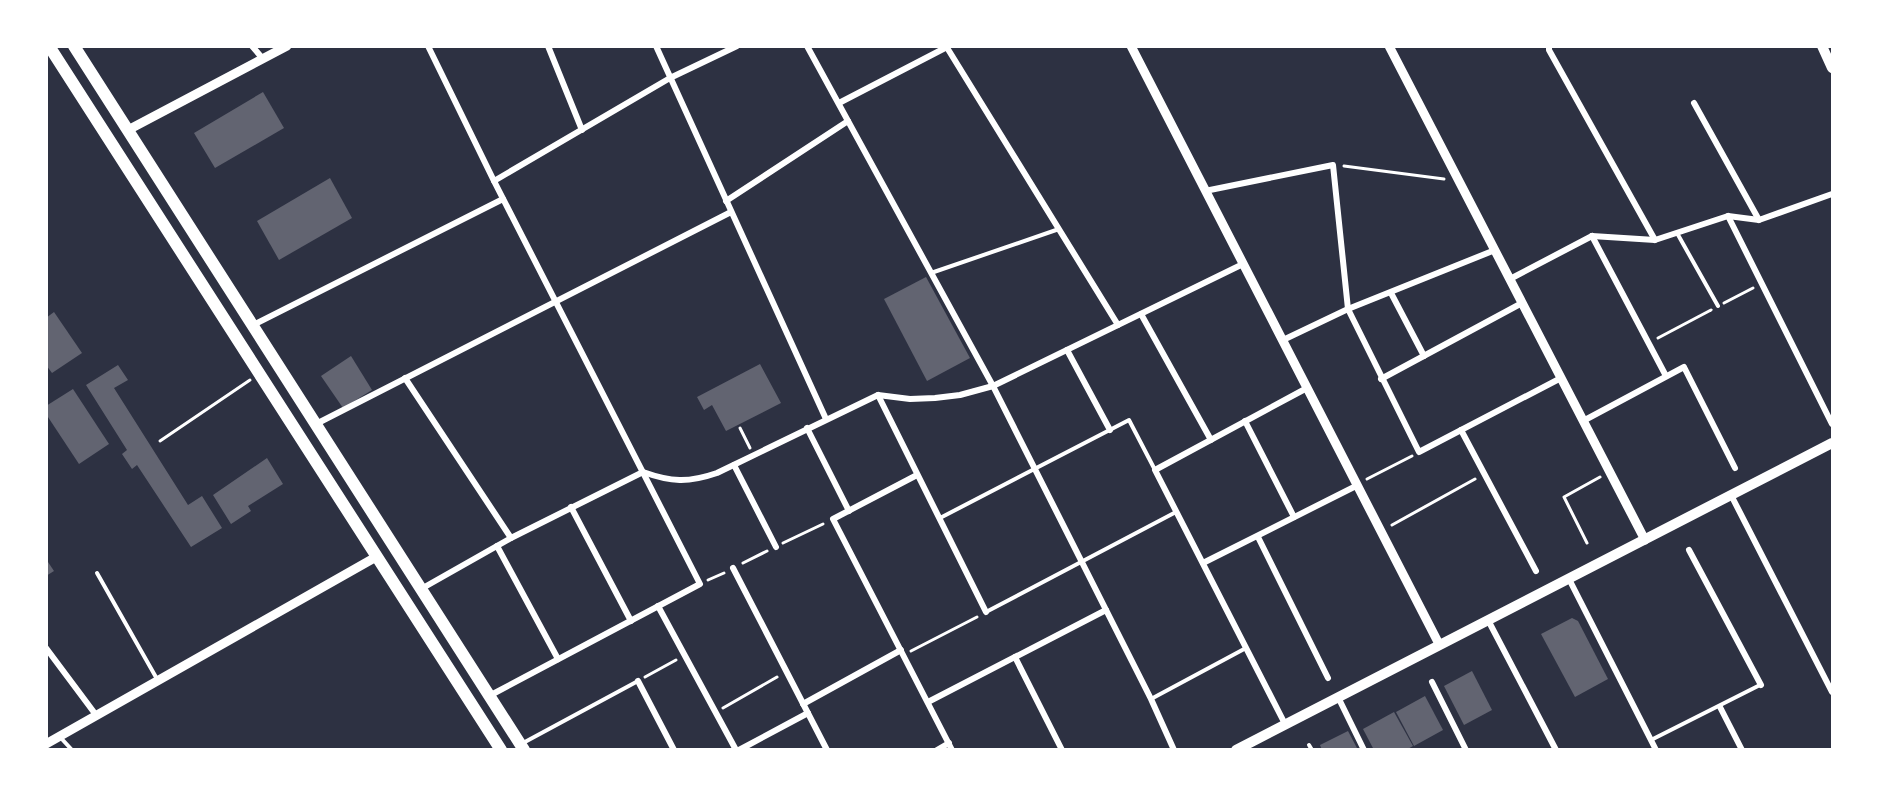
<svg xmlns="http://www.w3.org/2000/svg" width="1879" height="796" font-family="Roboto,sans-serif">
	<rect width="100%" height="100%" fill="#2d3142"/>
	<!-- building -->
	<g fill="#626471">
		<polygon points="263,92 284,128 215,168 194,133"/>
		<polygon points="330,178 352,218 279,260 257,221"/>
		<polygon points="926,277 970,358 927,381 884,299"/>
		<polygon points="54,312 82,353 52,373 46,365 46,318"/>
		<polygon points="351,356 372,390 343,408 321,376"/>
		<polygon points="760,364 781,403 726,431 712,405 704,410 697,397"/>
		<polygon points="118,365 128,380 114,388 188,505 202,496 222,528 191,547 137,465 132,469 122,454 127,450 86,385"/>
		<polygon points="73,389 109,444 79,464 46,414 46,406"/>
		<polygon points="267,458 283,484 248,506 251,511 231,524 213,495"/>
		<polygon points="46,559 54,571 46,576"/>
		<polygon points="1572,618 1578,621 1608,679 1575,697 1541,634"/>
		<polygon points="1472,671 1492,710 1464,725 1444,686"/>
		<polygon points="1425,696 1443,730 1414,746 1396,712"/>
		<polygon points="1394,712 1413,746 1406,750 1374,750 1363,729"/>
		<polygon points="1348,731 1358,750 1322,750 1320,745"/>
	</g>
	<g fill="none" stroke-linecap="round" stroke-linejoin="round">
		<!-- path -->
		<g stroke="#fff" stroke-width="3">
			<polyline points="1344,166 1444,179"/>
			<polyline points="1724,303 1753,288"/>
			<polyline points="1658,338 1711,310"/>
			<polyline points="740,428 750,448"/>
			<polyline points="160,441 250,380"/>
			<polyline points="1367,479 1412,456"/>
			<polyline points="1392,525 1475,479"/>
			<polyline points="783,543 823,524"/>
			<polyline points="1587,543 1564,497 1600,477"/>
			<polyline points="743,563 767,551"/>
			<polyline points="708,580 724,573"/>
			<polyline points="911,651 977,617"/>
			<polyline points="645,677 676,660"/>
			<polyline points="723,708 777,677"/>
		</g>
		<!-- service -->
		<g stroke="#fff" stroke-width="4">
			<polyline points="1677,233 1718,306"/>
			<polyline points="931,273 1059,229"/>
			<polyline points="940,518 1129,420 1155,470"/>
			<polyline points="97,573 157,679"/>
			<polyline points="986,612 1176,512"/>
			<polyline points="1151,699 1246,648"/>
			<polyline points="60,737 72,750"/>
			<polyline points="1651,740 1760,685"/>
			<polyline points="523,743 638,681"/>
			<polyline points="1309,745 1312,750"/>
		</g>
		<!-- minor -->
		<g stroke="#fff" stroke-width="6">
			<polyline points="252,46 263,59"/>
			<polyline points="428,46 494,181 700,584 489,696"/>
			<polyline points="548,46 582,130"/>
			<polyline points="656,46 826,419"/>
			<polyline points="807,46 993,386 1151,699 1174,750"/>
			<polyline points="946,46 1118,325"/>
			<polyline points="1549,46 1549,50 1655,240"/>
			<polyline points="839,103 947,47"/>
			<polyline points="1694,103 1759,220"/>
			<polyline points="494,181 670,78 737,46"/>
			<polyline points="1205,191 1333,165 1348,309 1419,452 1561,378"/>
			<polyline points="726,201 848,121"/>
			<polyline points="1728,216 1832,424"/>
			<polyline points="1592,236 1655,240 1728,216 1759,220 1832,194"/>
			<polyline points="1592,236 1666,376"/>
			<polyline points="1510,279 1592,236"/>
			<polyline points="1391,293 1424,356"/>
			<polyline points="1141,314 1211,440"/>
			<polyline points="253,325 503,199"/>
			<polyline points="1283,340 1348,309 1495,250"/>
			<polyline points="1067,350 1110,430"/>
			<polyline points="405,378 511,538"/>
			<polyline points="1381,379 1522,303"/>
			<polyline points="878,395 986,612"/>
			<polyline points="1245,421 1294,517"/>
			<polyline points="1583,421 1684,367 1735,468"/>
			<polyline points="316,424 731,212"/>
			<polyline points="807,428 849,511"/>
			<polyline points="1461,430 1536,571"/>
			<polyline points="734,465 776,547"/>
			<polyline points="917,475 833,519 952,750"/>
			<polyline points="1731,495 1832,692"/>
			<polyline points="571,507 631,621"/>
			<polyline points="1258,537 1328,678"/>
			<polyline points="497,546 558,659"/>
			<polyline points="1689,550 1761,685"/>
			<polyline points="1203,563 1358,485"/>
			<polyline points="733,568 827,750"/>
			<polyline points="1569,579 1656,750"/>
			<path d="M421,589l90,-51 132,-66c28,10 45,11 74,1l161,-78 32,4 25,-1 25,-3 33,-9 250,-122"/>
			<polyline points="658,606 736,750"/>
			<polyline points="1488,620 1556,750"/>
			<polyline points="46,648 96,715"/>
			<polyline points="1015,657 1062,750"/>
			<polyline points="638,681 674,750"/>
			<polyline points="1432,682 1466,750"/>
			<polyline points="1338,697 1364,750"/>
			<polyline points="928,702 1106,610"/>
			<polyline points="803,704 901,650"/>
			<polyline points="1720,707 1742,750"/>
			<polyline points="1285,724 1155,470 1307,388"/>
			<polyline points="739,750 808,713"/>
			<polyline points="937,750 949,743"/>
		</g>
		<!-- tertiary -->
		<g stroke="#fff" stroke-width="9">
			<polyline points="1131,46 1439,644"/>
			<polyline points="1389,46 1645,540"/>
			<polyline points="128,130 287,46"/>
			<polyline points="46,744 376,557"/>
		</g>
		<!-- secondary -->
		<g stroke="#fff" stroke-width="10">
			<polyline points="1822,46 1832,68"/>
			<polyline points="1236,750 1832,443"/>
		</g>
		<!-- primary -->
		<g stroke="#fff" stroke-width="12">
			<polyline points="49,46 501,750"/>
			<polyline points="74,46 524,750"/>
		</g>
	</g>
	<!-- border -->
	<rect width="1879" height="796" fill="none" stroke="#ffffff" stroke-width="96"/>
</svg>
